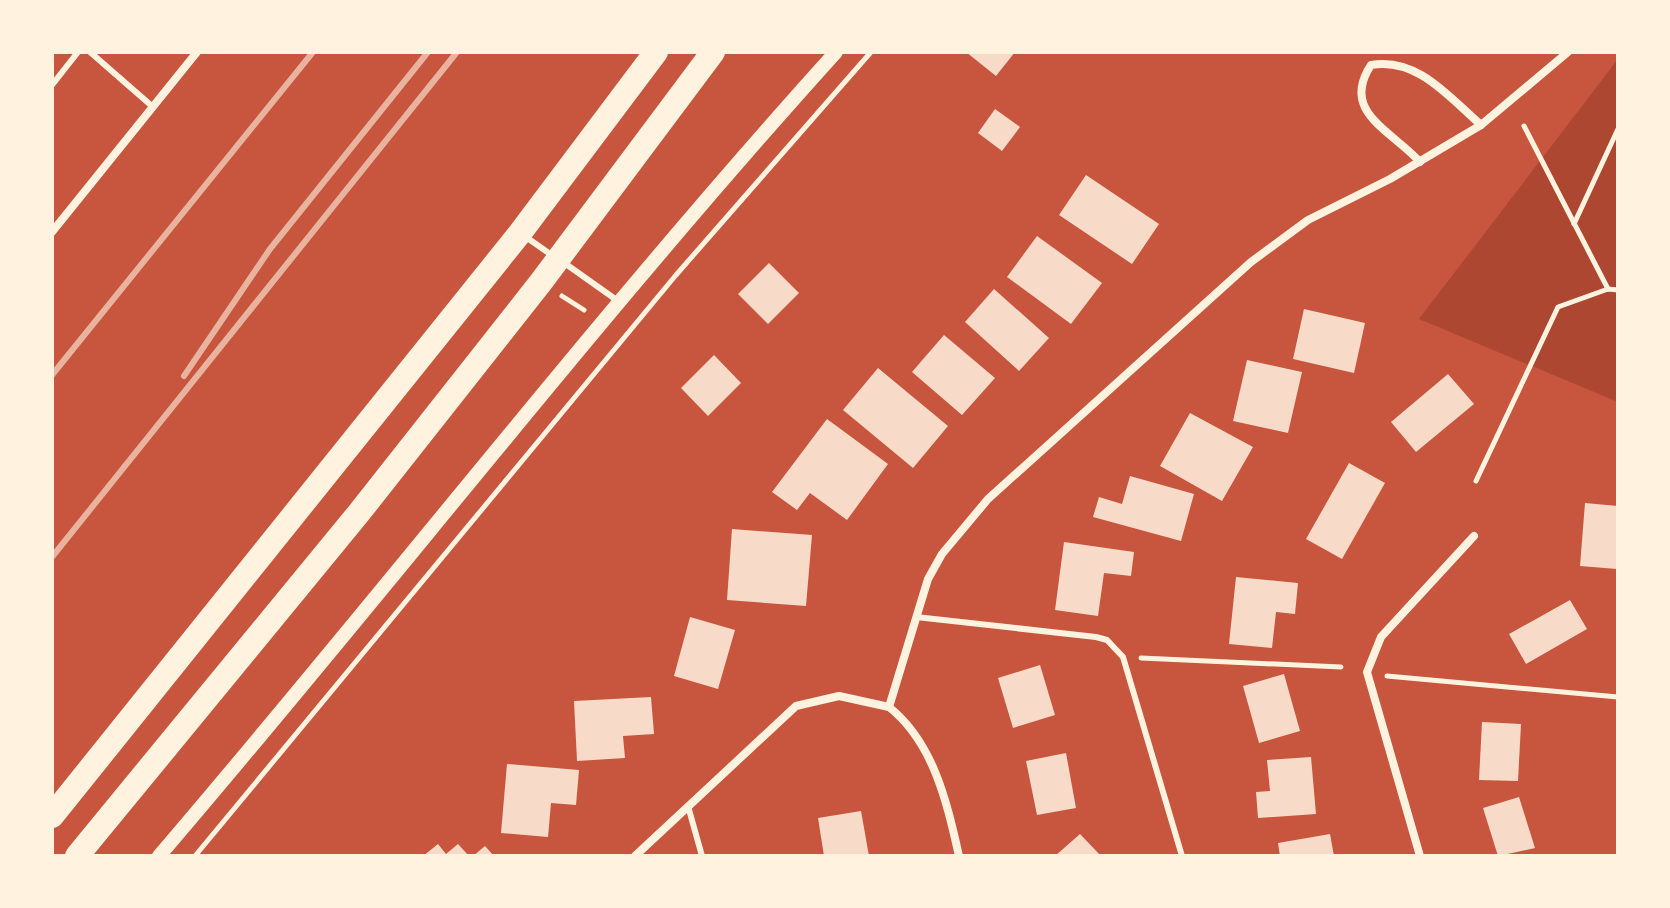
<svg xmlns="http://www.w3.org/2000/svg" width="1670" height="908" font-family="'Source Sans 3',sans-serif">
	<rect width="100%" height="100%" fill="#c8553d"/>
	<!-- green -->
	<polygon fill="#ae4732" points="1618,59 1618,402 1419,319"/>
	<!-- building -->
	<g fill="#f7dbc8">
		<polygon points="966,52 1015,52 996,76"/>
		<polygon points="995,109 1020,127 1002,151 978,133"/>
		<polygon points="1086,175 1159,224 1132,264 1059,215"/>
		<polygon points="1037,236 1102,283 1071,324 1007,277"/>
		<polygon points="769,263 799,293 768,324 738,294"/>
		<polygon points="994,289 1049,338 1019,371 965,322"/>
		<polygon points="1304,309 1365,323 1354,373 1293,359"/>
		<polygon points="944,335 995,378 962,415 912,372"/>
		<polygon points="714,355 741,383 708,416 681,388"/>
		<polygon points="1247,360 1302,372 1288,433 1233,421"/>
		<polygon points="878,368 948,426 913,468 843,410"/>
		<polygon points="1448,374 1474,404 1416,452 1391,422"/>
		<polygon points="1190,413 1253,447 1222,501 1160,466"/>
		<polygon points="827,419 888,464 847,520 810,493 797,510 772,492"/>
		<polygon points="1349,463 1385,483 1342,559 1306,539"/>
		<polygon points="1130,476 1194,494 1181,541 1093,517 1099,497 1122,504"/>
		<polygon points="1585,503 1618,506 1617,569 1580,566"/>
		<polygon points="732,529 812,535 806,606 727,600"/>
		<polygon points="1064,542 1134,552 1131,576 1104,573 1098,616 1055,610"/>
		<polygon points="1236,577 1298,583 1295,614 1276,612 1272,648 1229,644"/>
		<polygon points="1570,600 1587,629 1526,664 1509,634"/>
		<polygon points="690,617 735,630 718,689 674,676"/>
		<polygon points="1040,665 1055,715 1013,728 998,678"/>
		<polygon points="1284,674 1300,731 1259,743 1243,686"/>
		<polygon points="651,697 654,734 623,736 625,758 577,761 574,701"/>
		<polygon points="1482,722 1521,724 1518,781 1479,780"/>
		<polygon points="1066,753 1076,808 1037,815 1026,761"/>
		<polygon points="1311,757 1316,814 1258,818 1256,792 1270,791 1267,760"/>
		<polygon points="507,764 579,770 576,805 551,803 548,837 501,833"/>
		<polygon points="1519,797 1535,848 1498,856 1483,808"/>
		<polygon points="861,811 869,856 824,856 818,818"/>
		<polygon points="1080,834 1101,856 1055,856"/>
		<polygon points="1330,834 1334,856 1280,856 1278,843"/>
		<polygon points="438,844 446,854 458,844 469,856 423,856"/>
		<polygon points="485,846 494,856 473,856"/>
	</g>
	<g fill="none" stroke-linecap="round" stroke-linejoin="round">
		<!-- path -->
		<g stroke="#fff3e0" stroke-width="5">
			<polyline points="1524,126 1608,289"/>
			<polyline points="1574,224 1618,129"/>
			<polyline points="562,296 584,310"/>
			<polyline points="1476,481 1558,307 1608,289 1618,290"/>
			<polyline points="1141,658 1341,667"/>
			<polyline points="1387,676 1618,697"/>
			<polyline points="195,856 676,275 871,52"/>
		</g>
		<!-- service -->
		<g stroke="#fff3e0" stroke-width="6">
			<polyline points="90,52 153,107"/>
			<polyline points="52,85 78,52"/>
			<polyline points="523,235 553,256"/>
			<polyline points="563,262 618,301"/>
			<polyline points="916,617 1096,637 1107,640 1123,657 1182,856"/>
			<polyline points="688,806 702,856"/>
		</g>
		<!-- minor -->
		<g stroke="#fff3e0" stroke-width="8">
			<path d="M1420,162c-29,-32 -80,-50 -49,-97 46,-8 77,31 110,60"/>
			<polyline points="52,232 197,52"/>
			<path d="M889,707c45,36 58,96 70,149"/>
			<polyline points="635,856 796,706 839,696 889,707 928,579 942,554 988,499 1251,262 1308,220 1390,179 1481,125 1568,52"/>
			<polyline points="1420,856 1367,672 1381,637 1474,536"/>
		</g>
		<!-- tertiary -->
		<path stroke="#fff3e0" stroke-width="14" d="M159,856c228,-266 442,-544 677,-804"/>
		<!-- motorway -->
		<g stroke="#fff3e0" stroke-width="24">
			<polyline points="52,816 520,233 656,52"/>
			<polyline points="77,856 358,514 541,282 713,52"/>
		</g>
		<!-- rail -->
		<g stroke="#e9b49f" stroke-width="6">
			<polyline points="52,375 313,52"/>
			<polyline points="184,376 270,249 428,52"/>
			<polyline points="52,557 457,52"/>
		</g>
	</g>
	<!-- border -->
	<rect width="1670" height="908" fill="none" stroke="#fff3e0" stroke-width="108"/>
</svg>
